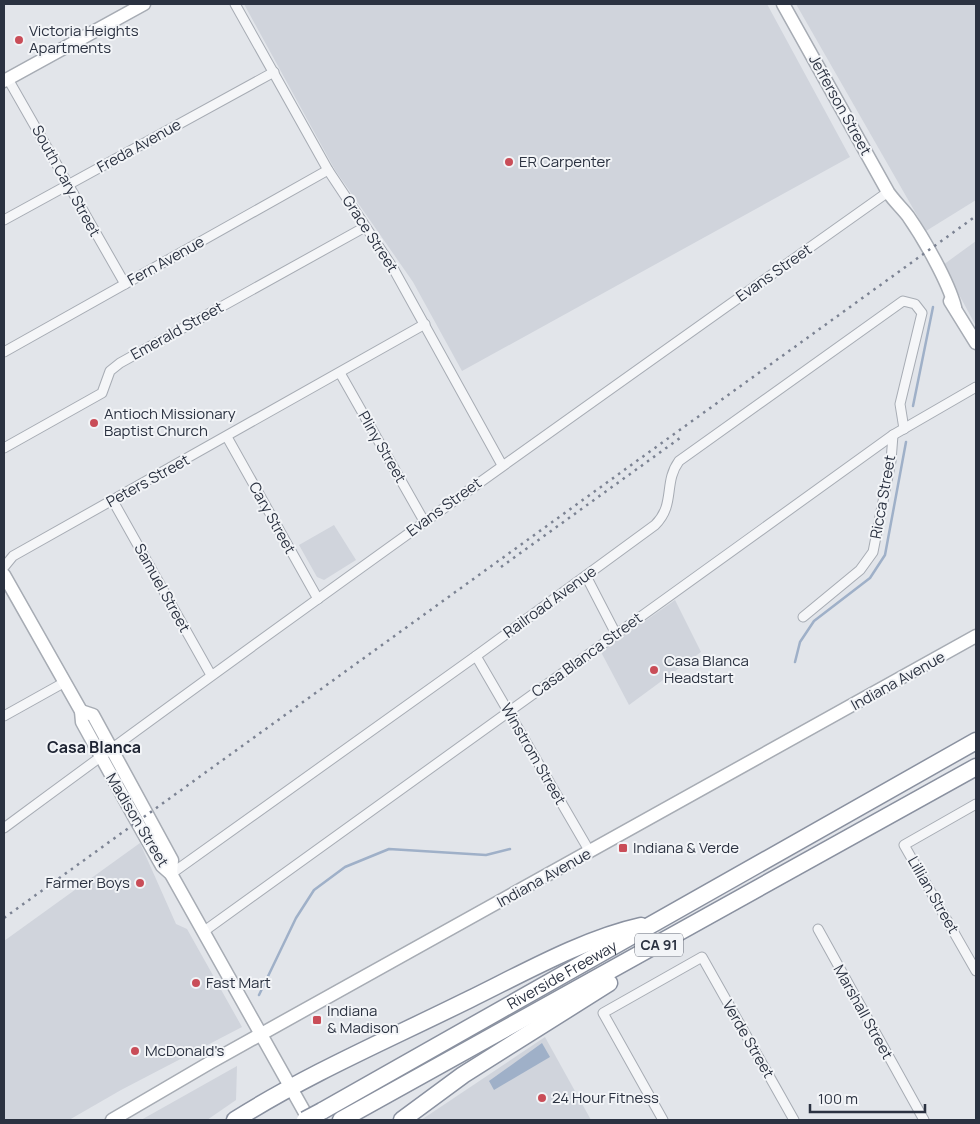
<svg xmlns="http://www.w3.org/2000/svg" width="980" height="1124" font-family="Manrope,sans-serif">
	<rect width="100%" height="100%" fill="#e2e5ea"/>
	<!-- built -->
	<g fill="#d0d4dc">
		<polygon points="244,4 767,4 850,157 462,371 413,282 335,170"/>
		<polygon points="796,4 976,4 976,200 926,231"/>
		<polygon points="976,241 976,326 943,265"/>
		<polygon points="334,525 356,560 324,580 317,577 299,545"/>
		<polygon points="675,600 701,652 629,705 601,652"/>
		<polygon points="140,843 176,924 187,929 242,1027 121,1090 69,1120 4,1120 4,941"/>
		<polygon points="545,1037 591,1120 421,1120"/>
		<polygon points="237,1066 236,1100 207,1120 141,1120"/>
	</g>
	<!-- water -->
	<polygon fill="#9fb0c8" points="542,1043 550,1057 494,1090 489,1081"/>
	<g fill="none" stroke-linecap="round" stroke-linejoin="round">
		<!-- stream -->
		<g stroke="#9fb0c8" stroke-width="2.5">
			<polyline points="913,406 933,307"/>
			<polyline points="795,662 800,642 814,621 870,578 885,555 906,442"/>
			<polyline points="259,995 296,918 314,890 345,867 389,849 486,855 510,849"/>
		</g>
		<!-- street casing -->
		<g stroke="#a7acb4" stroke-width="11">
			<g id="street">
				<polyline points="235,4 328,170 393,268 502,465"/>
				<polyline points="8,79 125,284"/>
				<polyline points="4,220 274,72"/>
				<polyline points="4,352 328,170"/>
				<polyline points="340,373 424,521"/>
				<polyline points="227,437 318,599"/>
				<polyline points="4,448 102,393 110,371 120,363 365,227"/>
				<polyline points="113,501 211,675"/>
				<polyline points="4,567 13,556 425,324"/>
				<polyline points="586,576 616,634"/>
				<polyline points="803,617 860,570 873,552 891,461 893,435"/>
				<polyline points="476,656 590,852"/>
				<polyline points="4,716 65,682"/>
				<polyline points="976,804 904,845 976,971"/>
				<path d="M4,828c292,-216 588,-426 884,-636"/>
				<path d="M171,874l305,-218 179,-131c21,-21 8,-42 24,-64l224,-160 12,3 7,9 -22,91 4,25"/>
				<polyline points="818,929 924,1120"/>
				<polyline points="203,932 893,435 976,387"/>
				<polyline points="663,1120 603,1013 702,957 794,1120"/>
			</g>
		</g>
		<!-- secondary casing -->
		<g stroke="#a7acb4" stroke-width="15">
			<g id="secondary">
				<path d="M783,4l105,188c6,9 14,16 20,24 16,23 40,65 47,91"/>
				<polyline points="4,81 144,4"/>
				<polyline points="950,301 976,343"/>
				<polyline points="4,575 81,711 82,722 137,822 162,866 171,874 309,1120"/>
				<polyline points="81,711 93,715 172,860 171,874"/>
				<polyline points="112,1120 211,1062 976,636"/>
			</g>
		</g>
		<!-- highway casing -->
		<g stroke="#8a91a0" stroke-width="19">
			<g id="highway">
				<path id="s1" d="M322,1111l654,-370"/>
				<path d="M235,1120c73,-46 152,-80 229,-118 54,-26 118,-63 177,-76"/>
				<polyline points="341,1120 976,767"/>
				<polyline points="402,1120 463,1075 609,983"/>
			</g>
		</g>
		<!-- street -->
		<use href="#street" stroke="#f5f6f8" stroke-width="9"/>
		<!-- secondary -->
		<use href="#secondary" stroke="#fff" stroke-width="12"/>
		<!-- highway -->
		<use href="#highway" stroke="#fff" stroke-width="16"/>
		<!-- rail -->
		<g stroke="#7c8393" stroke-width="2.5" stroke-dasharray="2.5 5" stroke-linecap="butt">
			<polyline points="501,567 680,438"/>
			<polyline points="4,918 976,216"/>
		</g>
		<!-- highway-bridge casing -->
		<g stroke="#8a91a0" stroke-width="19" stroke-linecap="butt">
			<polyline id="highway-bridge" points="305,1120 322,1111"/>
		</g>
		<!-- highway-bridge -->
		<use href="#highway-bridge" stroke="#fff" stroke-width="16"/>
	</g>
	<!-- markers -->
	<g fill="#c94d58" stroke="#f2f4f7" stroke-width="2">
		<circle cx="19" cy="40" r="5"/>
		<circle cx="509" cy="162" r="5"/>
		<circle cx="94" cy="423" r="5"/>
		<circle cx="654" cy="670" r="5"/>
		<rect x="618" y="843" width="10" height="10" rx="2.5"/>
		<circle cx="140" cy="883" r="5"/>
		<circle cx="196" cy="983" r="5"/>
		<rect x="312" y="1015" width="10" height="10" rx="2.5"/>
		<circle cx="135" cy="1051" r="5"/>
		<circle cx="542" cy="1098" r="5"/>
	</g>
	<g text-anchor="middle" stroke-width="4" stroke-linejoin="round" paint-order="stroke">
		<!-- shield labels -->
		<rect fill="#f2f4f7" stroke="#676c78" stroke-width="1" x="635" y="933.5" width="48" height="23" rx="4"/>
		<g font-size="14" font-weight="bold" fill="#2b3241">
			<text x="659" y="950">CA 91</text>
		</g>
		<!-- poi labels -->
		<g font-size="15" fill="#2b3241" stroke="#f2f4f7" text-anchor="start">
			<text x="29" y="36">Victoria Heights<tspan x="29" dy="17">Apartments</tspan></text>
			<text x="519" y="167">ER Carpenter</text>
			<text x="104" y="419">Antioch Missionary<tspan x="104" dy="17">Baptist Church</tspan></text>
			<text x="664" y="666">Casa Blanca<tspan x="664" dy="17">Headstart</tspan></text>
			<text x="633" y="853">Indiana &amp; Verde</text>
			<text x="130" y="888" text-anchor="end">Farmer Boys</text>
			<text x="206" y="988">Fast Mart</text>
			<text x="327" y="1016">Indiana<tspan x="327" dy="17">&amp; Madison</tspan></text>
			<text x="145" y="1056">McDonald's</text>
			<text x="552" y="1103">24 Hour Fitness</text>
		</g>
		<!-- street labels -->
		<g font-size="15" fill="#2b3241" stroke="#f2f4f7">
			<text transform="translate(840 105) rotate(61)" y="5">Jefferson Street</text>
			<text transform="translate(139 146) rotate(-29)" y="5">Freda Avenue</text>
			<text transform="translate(66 181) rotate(61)" y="5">South Cary Street</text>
			<text transform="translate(370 234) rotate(57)" y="5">Grace Street</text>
			<text transform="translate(166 261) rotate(-29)" y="5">Fern Avenue</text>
			<text transform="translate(774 273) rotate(-35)" y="5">Evans Street</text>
			<text transform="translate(177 331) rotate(-29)" y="5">Emerald Street</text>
			<text transform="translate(382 447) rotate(60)" y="5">Pliny Street</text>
			<text transform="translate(148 481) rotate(-29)" y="5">Peters Street</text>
			<text transform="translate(883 497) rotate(-80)" y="5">Ricca Street</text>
			<text transform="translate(444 507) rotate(-36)" y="5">Evans Street</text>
			<text transform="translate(272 518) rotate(61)" y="5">Cary Street</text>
			<text transform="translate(162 588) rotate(61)" y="5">Samuel Street</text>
			<text transform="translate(550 602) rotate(-36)" y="5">Railroad Avenue</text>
			<text transform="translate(587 655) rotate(-36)" y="5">Casa Blanca Street</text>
			<text transform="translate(898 681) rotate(-29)" y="5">Indiana Avenue</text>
			<text transform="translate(533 754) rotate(60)" y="5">Winstrom Street</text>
			<text transform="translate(137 820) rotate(59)" y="5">Madison Street</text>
			<text transform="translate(544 878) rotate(-29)" y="5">Indiana Avenue</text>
			<text transform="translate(933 895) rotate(60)" y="5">Lillian Street</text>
			<text dy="5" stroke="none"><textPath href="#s1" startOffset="276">Riverside Freeway</textPath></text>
			<text transform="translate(863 1012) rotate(61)" y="5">Marshall Street</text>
			<text transform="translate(748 1039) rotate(60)" y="5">Verde Street</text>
		</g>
		<!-- neighbourhood labels -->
		<g font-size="16" font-weight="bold" fill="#1d2332" stroke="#f2f4f7">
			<text x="94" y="753">Casa Blanca</text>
		</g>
	</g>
	<!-- border -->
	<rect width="980" height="1124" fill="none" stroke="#2b3241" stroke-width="10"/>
	<!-- scale -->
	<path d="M810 1104v8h115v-8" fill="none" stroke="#2b3241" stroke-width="2.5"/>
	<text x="818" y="1104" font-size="15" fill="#2b3241" stroke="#f2f4f7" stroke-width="4" paint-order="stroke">100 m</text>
</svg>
